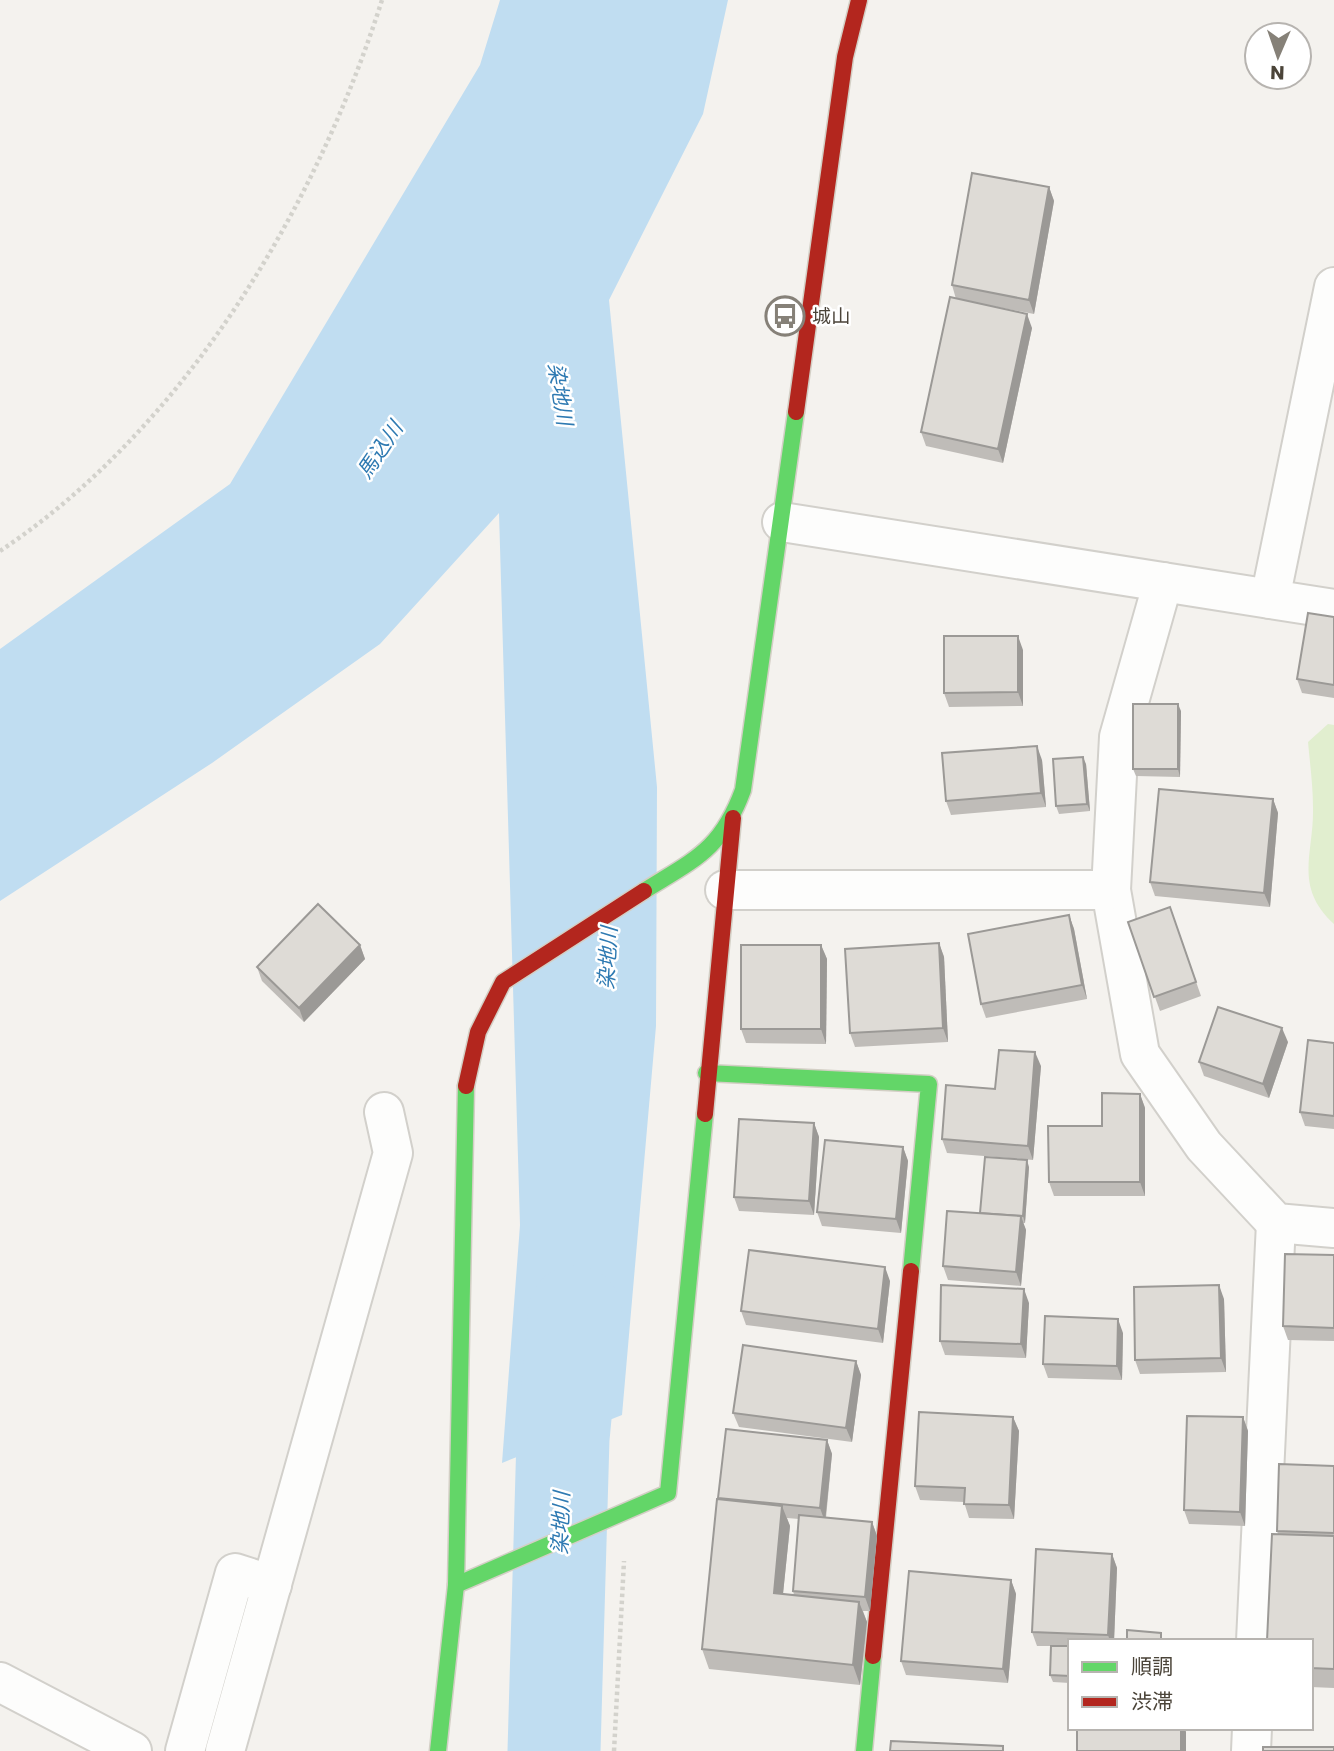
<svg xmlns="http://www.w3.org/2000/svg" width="1334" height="1751" font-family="Poppins,'Noto Sans JP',sans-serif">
	<rect width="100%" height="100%" fill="#f4f2ee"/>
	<!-- green -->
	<path fill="#e1eecf" d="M1328,724l6,1v199c-41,-38 -20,-70 -21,-116 0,-22 -3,-44 -5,-66z"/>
	<!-- water -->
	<polygon fill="#c0ddf1" points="500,0 728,0 703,114 609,300 657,787 656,1026 622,1415 502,1463 520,1225 499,513 380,644 212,763 0,901 0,649 230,484 480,65"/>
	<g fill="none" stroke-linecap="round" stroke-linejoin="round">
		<!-- river -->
		<polyline stroke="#c0ddf1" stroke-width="93" points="554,1751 563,1438 575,1312"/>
		<!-- street casing -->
		<g stroke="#d2d0cb" stroke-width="42">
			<g id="street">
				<polyline points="782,522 1334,609"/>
				<polyline points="1163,582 1119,737 1111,890 1140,1054 1204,1146 1276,1223 1334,1228"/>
				<polyline points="1270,599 1334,287"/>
				<polyline points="725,890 1111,890"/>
				<polyline points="1256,1641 1276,1223"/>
				<polyline points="0,1682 132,1751"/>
				<polyline points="185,1751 235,1573 272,1585"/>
				<polyline points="225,1751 393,1153 384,1112"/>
				<polyline points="1251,1751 1252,1728"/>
			</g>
		</g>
		<!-- fast casing -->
		<g stroke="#d3cfc5" stroke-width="19">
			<g id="fast">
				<path d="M644,891c51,-32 77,-41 99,-101l53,-378"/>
				<polyline points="706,1073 929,1084 911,1271"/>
				<polyline points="456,1585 668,1493 705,1114"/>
				<polyline points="438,1751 456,1585 466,1086"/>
				<polyline points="864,1751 873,1656"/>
			</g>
		</g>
		<!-- jam casing -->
		<g stroke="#d3cfc5" stroke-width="19">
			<g id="jam">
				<polyline points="796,412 845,57 859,0"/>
				<polyline points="466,1086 478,1032 503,982 644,891"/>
				<polyline points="705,1114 733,818"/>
				<polyline points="873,1656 911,1271"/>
			</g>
		</g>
		<!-- path -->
		<g stroke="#d3d2cc" stroke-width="4.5" stroke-dasharray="3.5 3.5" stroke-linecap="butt">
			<path d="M0,551c185,-123 316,-343 382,-551"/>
			<polyline points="614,1751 624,1561"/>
		</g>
		<!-- street -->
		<use href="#street" stroke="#fdfdfc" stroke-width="38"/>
		<!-- fast -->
		<use href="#fast" stroke="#63d668" stroke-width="16"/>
		<!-- jam -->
		<use href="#jam" stroke="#b3261e" stroke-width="16"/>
	</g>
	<!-- wall -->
	<g fill="#bfbcb8" fill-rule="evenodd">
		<polygon points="1049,187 1054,201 1034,314 987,305 1032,328 1003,463 926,446 921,432 956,299 952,285"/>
		<polygon points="1334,617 1334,698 1302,693 1297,679"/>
		<polygon points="1023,650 1023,706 949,707 944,693"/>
		<polygon points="1181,711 1180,777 1136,776 1133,769"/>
		<polygon points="1042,760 1046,807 951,815 946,801"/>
		<polygon points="1086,764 1090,811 1059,814 1056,806"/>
		<polygon points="1273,799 1278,813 1270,907 1155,896 1150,882"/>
		<polygon points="1170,907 1201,996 1160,1011 1128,922"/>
		<polygon points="1069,915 1074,929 1087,999 986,1018 981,1004"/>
		<polygon points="939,943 944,957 948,1042 855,1047 850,1033"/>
		<polygon points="360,945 365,959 304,1022 262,981 257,967"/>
		<polygon points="821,945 827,959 826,1044 746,1043 741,1029"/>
		<polygon points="1288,1042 1269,1098 1204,1076 1199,1062"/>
		<polygon points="1334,1043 1334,1129 1305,1126 1300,1112"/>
		<polygon points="1041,1066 1033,1160 947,1153 942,1139 995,1089"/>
		<polygon points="1140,1094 1145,1108 1145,1196 1054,1196 1049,1182"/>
		<polygon points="814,1123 819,1137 814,1215 739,1211 734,1197"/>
		<polygon points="903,1147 908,1161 901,1233 822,1226 817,1212"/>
		<polygon points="1029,1167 1025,1223 1023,1223 1026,1230 1021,1286 948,1280 943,1266 980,1213"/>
		<polygon points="1334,1255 1334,1341 1288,1340 1283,1326"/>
		<polygon points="890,1281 883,1343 746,1325 741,1311"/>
		<polygon points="1224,1299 1226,1372 1140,1374 1135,1360"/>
		<polygon points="1029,1303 1026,1358 945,1355 940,1341"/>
		<polygon points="1123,1333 1122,1380 1048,1378 1043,1364"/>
		<polygon points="856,1361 861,1375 852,1442 739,1427 733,1413"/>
		<polygon points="1013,1417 1019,1431 1014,1519 969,1518 964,1502 920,1500 915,1486"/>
		<polygon points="1243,1417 1248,1431 1245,1526 1189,1524 1184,1510"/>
		<path d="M827,1440l5,14 -6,64 46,4 5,14 -7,75h-7l4,11 -7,63 -151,-16 -7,-20 17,-149 -1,-2zM787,1518l12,1 -6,72 1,4 -11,-1 7,-68z"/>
		<polygon points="1334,1466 1334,1688 1311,1687 1311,1641 1277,1531"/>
		<polygon points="1112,1554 1117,1568 1114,1641 1070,1641 1070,1683 1053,1682 1050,1675 1051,1646 1037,1646 1032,1632"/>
		<polygon points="1011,1580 1016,1594 1008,1683 906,1675 901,1661"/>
	</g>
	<!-- shaded-wall -->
	<g fill="#9b9996">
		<polygon points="1049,187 1054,201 1034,314 1029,300"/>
		<polygon points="1027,314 1032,328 1003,463 998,449"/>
		<polygon points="1018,636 1023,650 1023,706 1018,692"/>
		<polygon points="1178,704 1181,711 1180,777 1178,769"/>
		<polygon points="1037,746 1042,760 1046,807 1041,793"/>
		<polygon points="1083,757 1086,764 1090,811 1087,804"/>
		<polygon points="1273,799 1278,813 1270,907 1264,893"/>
		<polygon points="1069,915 1074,929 1087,999 1082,985"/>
		<polygon points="939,943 944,957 948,1042 943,1028"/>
		<polygon points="360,945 365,959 304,1022 299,1008"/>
		<polygon points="821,945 827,959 826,1044 821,1029"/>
		<polygon points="1282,1028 1288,1042 1269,1098 1263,1084"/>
		<polygon points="1035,1052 1041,1066 1033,1160 1028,1146"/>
		<polygon points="1140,1094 1145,1108 1145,1196 1140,1182"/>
		<polygon points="814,1123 819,1137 814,1215 809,1201"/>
		<polygon points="903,1147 908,1161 901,1233 896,1219"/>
		<polygon points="1027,1160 1029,1167 1025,1223 1023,1216"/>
		<polygon points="1021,1216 1026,1230 1021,1286 1016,1272"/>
		<polygon points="885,1267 890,1281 883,1343 878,1329"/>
		<polygon points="1219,1285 1224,1299 1226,1372 1221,1358"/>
		<polygon points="1024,1289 1029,1303 1026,1358 1021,1344"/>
		<polygon points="1118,1319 1123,1333 1122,1380 1117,1366"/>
		<polygon points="856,1361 861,1375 852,1442 846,1428"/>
		<polygon points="1013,1417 1019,1431 1014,1519 1009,1505"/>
		<polygon points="1243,1417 1248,1431 1245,1526 1240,1512"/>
		<polygon points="827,1440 832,1454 825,1522 820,1508"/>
		<polygon points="782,1506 790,1526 781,1613 774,1593"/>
		<polygon points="872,1522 877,1536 870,1611 865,1597"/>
		<polygon points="1112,1554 1117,1568 1114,1641 1110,1641 1108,1635"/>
		<polygon points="1011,1580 1016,1594 1008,1683 1003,1669"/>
		<polygon points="859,1602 867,1622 860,1685 853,1665"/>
		<polygon points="1181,1728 1185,1728 1186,1732 1186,1751 1181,1751"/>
	</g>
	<!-- building -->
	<g fill="#dedbd6" stroke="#9b9996" stroke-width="2">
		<polygon points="972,173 1049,187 1029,300 952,285"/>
		<polygon points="950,297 1027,314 998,449 921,432"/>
		<polygon points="1308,613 1334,617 1334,685 1297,679"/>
		<polygon points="944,636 1018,636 1018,692 944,693"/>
		<rect x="1133" y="704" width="45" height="65"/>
		<polygon points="1037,746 1041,793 946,801 942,753"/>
		<polygon points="1083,757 1087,804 1056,806 1053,759"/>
		<polygon points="1159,789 1273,799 1264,893 1150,882"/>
		<polygon points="318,904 360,945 299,1008 257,967"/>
		<polygon points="1170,907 1196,982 1154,997 1128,922"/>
		<polygon points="1069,915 1082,985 981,1004 968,934"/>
		<polygon points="939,943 943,1028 850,1033 845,949"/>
		<rect x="741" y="945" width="80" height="84"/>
		<polygon points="1218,1007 1282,1028 1263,1084 1199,1062"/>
		<polygon points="1308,1040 1334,1043 1334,1116 1300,1112"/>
		<polygon points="999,1050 1035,1052 1028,1146 942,1139 946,1085 995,1089"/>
		<polygon points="1102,1093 1140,1094 1140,1182 1049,1182 1048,1126 1102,1126"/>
		<polygon points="739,1119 814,1123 809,1201 734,1197"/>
		<polygon points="825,1140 903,1147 896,1219 817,1212"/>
		<polygon points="985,1157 1027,1160 1023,1216 980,1213"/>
		<polygon points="947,1211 1021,1216 1016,1272 943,1266"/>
		<polygon points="749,1250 885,1267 878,1329 741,1311"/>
		<polygon points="1285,1254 1334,1255 1334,1328 1283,1326"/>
		<polygon points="941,1285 1024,1289 1021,1344 940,1341"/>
		<polygon points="1219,1285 1221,1358 1135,1360 1134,1287"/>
		<polygon points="1045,1316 1118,1319 1117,1366 1043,1364"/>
		<polygon points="743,1345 856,1361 846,1428 733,1413"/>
		<polygon points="919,1412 1013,1417 1009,1505 964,1504 965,1488 915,1486"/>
		<polygon points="1187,1416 1243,1417 1240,1512 1184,1510"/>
		<polygon points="726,1429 827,1440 820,1508 718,1498"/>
		<polygon points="1279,1464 1334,1466 1334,1533 1277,1531"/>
		<polygon points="717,1499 782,1506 774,1593 859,1602 853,1665 702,1649"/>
		<polygon points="799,1515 872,1522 865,1597 793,1591"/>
		<polygon points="1272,1534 1334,1536 1334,1669 1311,1668 1311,1641 1267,1641"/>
		<polygon points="1036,1549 1112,1554 1108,1635 1032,1632"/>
		<polygon points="909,1571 1011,1580 1003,1669 901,1661"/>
		<polygon points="1127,1630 1161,1633 1161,1641 1127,1641"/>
		<polygon points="1051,1646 1070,1646 1070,1676 1050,1675"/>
		<rect x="1077" y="1728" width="104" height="23"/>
		<polygon points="891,1741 1003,1746 1003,1751 890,1751"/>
		<rect x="1263" y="1747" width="71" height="4"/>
	</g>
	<!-- icons -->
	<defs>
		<g id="bus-ring" transform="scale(2.0125)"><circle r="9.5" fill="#fff" stroke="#868178" stroke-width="1.5"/><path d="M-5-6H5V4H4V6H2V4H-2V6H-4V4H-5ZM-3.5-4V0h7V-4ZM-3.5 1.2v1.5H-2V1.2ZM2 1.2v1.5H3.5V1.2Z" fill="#868178"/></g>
	</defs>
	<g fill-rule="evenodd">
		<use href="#bus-ring" x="785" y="316"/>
	</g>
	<g text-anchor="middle" stroke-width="5" stroke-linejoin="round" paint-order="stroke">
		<!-- poi labels -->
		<g font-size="19" fill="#4b4439" stroke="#fff" text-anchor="start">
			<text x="812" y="323">城山</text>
		</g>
		<!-- water labels -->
		<g font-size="21" font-style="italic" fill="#2e7ab2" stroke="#fff">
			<text transform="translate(560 394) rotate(81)" y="7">染地川</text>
			<text transform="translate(380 450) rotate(-56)" y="7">馬込川</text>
			<text transform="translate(608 958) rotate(-87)" y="7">染地川</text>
			<text transform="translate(561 1523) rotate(-88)" y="7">染地川</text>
		</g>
	</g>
	<!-- legend -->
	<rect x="1068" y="1639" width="245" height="91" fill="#ffffff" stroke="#b7b4b0" stroke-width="2"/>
	<rect x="1082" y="1662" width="35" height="10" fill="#63d668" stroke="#b7b4b0" stroke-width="2"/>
	<text x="1131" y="1674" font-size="21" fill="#4b4439">順調</text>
	<rect x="1082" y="1697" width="35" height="10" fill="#b3261e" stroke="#b7b4b0" stroke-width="2"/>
	<text x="1131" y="1709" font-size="21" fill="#4b4439">渋滞</text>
	<!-- north arrow -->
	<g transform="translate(1278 56) rotate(182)"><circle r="33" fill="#ffffff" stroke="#b7b4b0" stroke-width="2"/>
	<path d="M0-5L12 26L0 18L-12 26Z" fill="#868178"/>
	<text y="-10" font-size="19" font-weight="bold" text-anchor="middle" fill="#4b4439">N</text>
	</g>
</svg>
